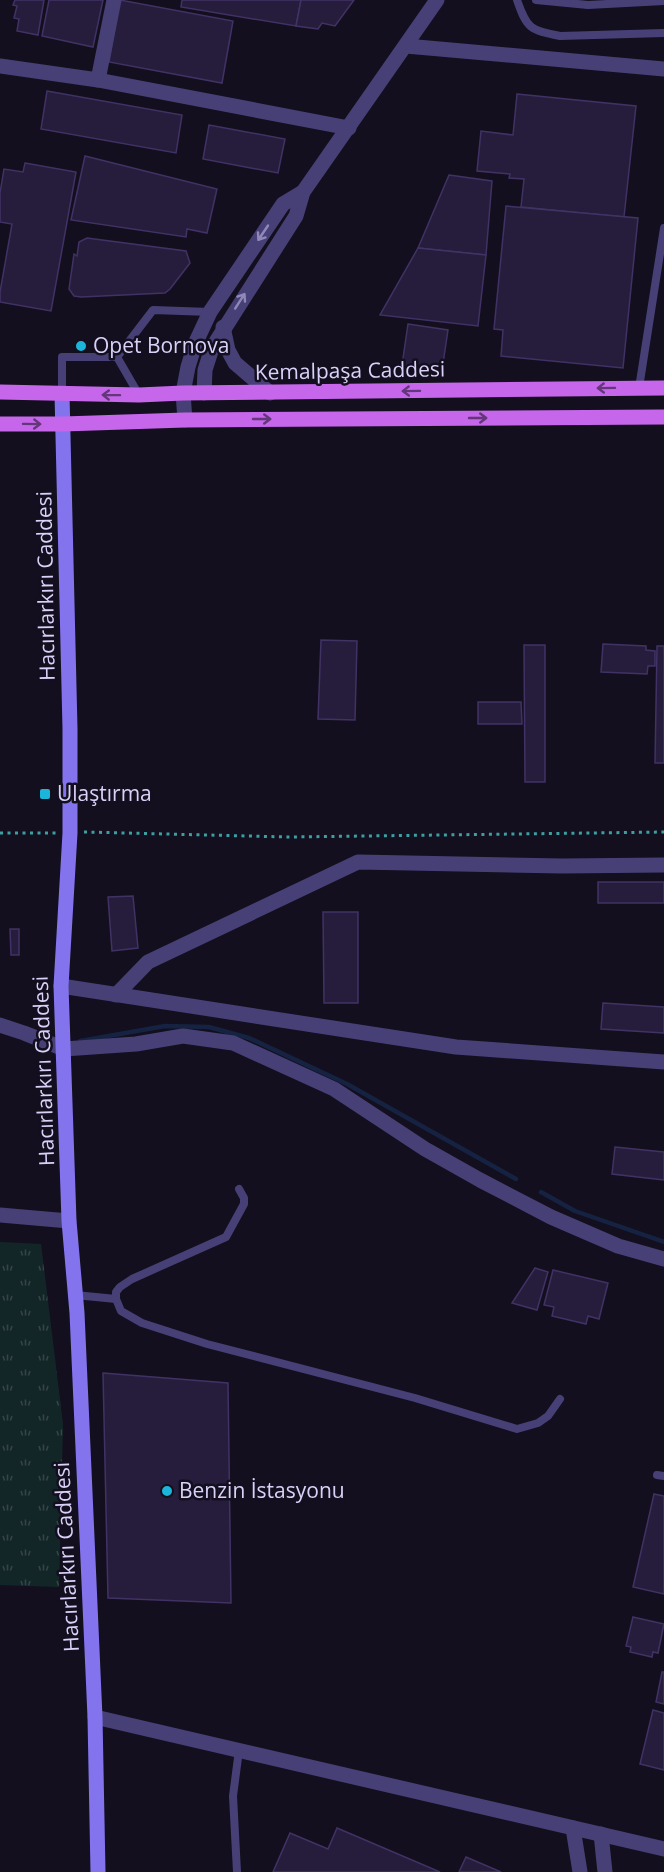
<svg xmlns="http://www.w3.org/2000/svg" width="664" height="1872" font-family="'Open Sans',sans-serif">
	<defs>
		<pattern id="grass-tufts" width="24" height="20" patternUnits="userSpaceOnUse" patternTransform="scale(1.5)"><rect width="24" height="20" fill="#132627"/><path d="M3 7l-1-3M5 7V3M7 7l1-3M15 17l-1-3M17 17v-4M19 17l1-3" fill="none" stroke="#354447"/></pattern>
	</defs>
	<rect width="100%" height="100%" fill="#130f1e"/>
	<!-- grass -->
	<polygon fill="url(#grass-tufts)" points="0,1242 41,1244 63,1424 59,1587 0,1585"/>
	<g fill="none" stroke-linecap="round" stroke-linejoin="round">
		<!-- stream -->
		<g stroke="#152242" stroke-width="4.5">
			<polyline points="80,1041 165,1026 209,1027 249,1038 347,1084 516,1179"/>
			<polyline points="541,1192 575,1211 664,1242"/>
		</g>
	</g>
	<!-- building -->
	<g fill="#261d3c" stroke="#413265" stroke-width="1.5">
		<polygon points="15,0 44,0 38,35 17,31 19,19 14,18 17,6 13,5"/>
		<polygon points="49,0 103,0 93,47 42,36"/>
		<polygon points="120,0 233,21 222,83 109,62"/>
		<polygon points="182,0 301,0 296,26 181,7"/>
		<polygon points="301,0 354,0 335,26 322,23 318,29 296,26"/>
		<polygon points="47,91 182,115 176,153 41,129"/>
		<polygon points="517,94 636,106 624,217 521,207 524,179 509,178 510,174 477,171 481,131 513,135"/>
		<polygon points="209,125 285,139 278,173 203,159"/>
		<polygon points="85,156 217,189 207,233 187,229 186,237 71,220"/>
		<polygon points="25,163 76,172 51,311 0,302 0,292 12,224 0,222 0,193 4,169 23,172"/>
		<polygon points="449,175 492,181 486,255 418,248"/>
		<polygon points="506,206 638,218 623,368 501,356 503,330 494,329"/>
		<polygon points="87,238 186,251 190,263 170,289 165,293 81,297 74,296 69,289 74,254 77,256 79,242"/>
		<polygon points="418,248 486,255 478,326 380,315"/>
		<polygon points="408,324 448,330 442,370 402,365"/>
		<polygon points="321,640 357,641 355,720 318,719"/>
		<polygon points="603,644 646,646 646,650 655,651 655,666 648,666 647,674 601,672"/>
		<polygon points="524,645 545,645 545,782 525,782"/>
		<polygon points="657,646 664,646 664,763 655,763"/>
		<polygon points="478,702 521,702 522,724 478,724"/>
		<rect x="598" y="882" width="66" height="21"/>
		<polygon points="133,896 138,948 112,951 108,897"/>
		<polygon points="323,912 358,912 358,1003 324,1003"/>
		<polygon points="10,929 19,929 19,955 11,955"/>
		<polygon points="603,1003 664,1007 664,1033 601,1029"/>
		<polygon points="615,1147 664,1152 664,1180 612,1174"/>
		<polygon points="535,1268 548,1272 537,1310 512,1303"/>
		<polygon points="553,1270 608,1283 599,1319 588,1316 586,1324 552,1316 554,1307 544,1305"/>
		<polygon points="103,1373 228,1383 231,1603 108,1598"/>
		<polygon points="654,1494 664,1496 664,1594 633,1587"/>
		<polygon points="633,1617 664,1624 658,1653 653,1652 652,1657 630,1652 631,1647 626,1646"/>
		<polygon points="662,1672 664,1672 664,1704 656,1702"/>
		<polygon points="653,1710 664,1713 664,1770 640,1764"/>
		<polygon points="337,1828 440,1872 273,1872 290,1833 328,1849"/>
		<polygon points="466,1857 501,1872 459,1872"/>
	</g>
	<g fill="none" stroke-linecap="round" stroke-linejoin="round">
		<!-- path -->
		<g stroke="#3c9fa2" stroke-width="3" stroke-dasharray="3 4.5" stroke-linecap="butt">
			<polyline points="84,832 289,837 664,832"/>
			<polyline points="0,833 56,833"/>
		</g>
		<!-- lane -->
		<g stroke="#474077" stroke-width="8">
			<path d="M517,0c10,29 13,30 43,36l104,-3"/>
			<polyline points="536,0 588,5 664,1"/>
			<polyline points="117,357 153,310 210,312"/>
			<polyline points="117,357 139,395"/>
			<polyline points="639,388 664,228"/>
			<polyline points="62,394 62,357 117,357"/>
			<polyline points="239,1189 244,1198 244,1204 226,1237 132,1279 120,1287 116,1292 116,1299 121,1311 142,1323 207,1344 415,1398 517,1429 538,1423 548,1416 560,1399"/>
			<polyline points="75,1295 116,1299"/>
			<polyline points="657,1475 664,1476"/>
			<polyline points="237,1872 233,1796 239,1750"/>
		</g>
		<!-- street -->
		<g stroke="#474077" stroke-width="15">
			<polyline points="406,46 664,69"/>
			<polyline points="0,66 98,80 349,128"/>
			<polyline points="98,80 114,0"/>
			<polyline points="223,327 228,350 235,363 270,393"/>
			<polyline points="204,393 205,370 212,348 296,216 303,192 437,0"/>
			<polyline points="185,420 183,393 188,367 195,344 210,312 283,204 303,192"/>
			<polyline points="61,986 456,1047 664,1062"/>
			<polyline points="116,995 148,962 358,862 562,866 664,865"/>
			<polyline points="0,1025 24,1033 64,1049 136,1044 183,1036 233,1043 334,1089 425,1149 480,1180 551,1217 618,1246 664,1259"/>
			<polyline points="0,1215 69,1221"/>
			<polyline points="95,1717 664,1849"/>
			<polyline points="573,1828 580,1872"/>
			<polyline points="601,1834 605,1872"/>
		</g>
		<!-- secondary -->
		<polyline stroke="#8374ed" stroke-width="15" points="62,394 70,729 70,833 61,986 69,1221 77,1313 95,1717 98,1872"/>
		<!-- primary -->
		<g stroke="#c666eb" stroke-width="15">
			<polyline points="0,392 139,395 183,393 664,388"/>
			<polyline points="0,424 63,424 185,420 664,417"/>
		</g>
	</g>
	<!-- one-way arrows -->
	<defs><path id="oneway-shaft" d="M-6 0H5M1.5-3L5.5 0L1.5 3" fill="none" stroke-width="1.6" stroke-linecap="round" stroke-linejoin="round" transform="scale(1.5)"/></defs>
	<g stroke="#9088b8">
		<use href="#oneway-shaft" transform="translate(263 233) rotate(124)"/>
		<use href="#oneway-shaft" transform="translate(240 301) rotate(-57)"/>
	</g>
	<g stroke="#64367a">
		<use href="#oneway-shaft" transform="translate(606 388) rotate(179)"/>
		<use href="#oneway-shaft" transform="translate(411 391) rotate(179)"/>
		<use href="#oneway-shaft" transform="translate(111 395) rotate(-179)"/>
		<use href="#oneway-shaft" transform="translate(478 418)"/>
		<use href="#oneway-shaft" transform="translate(262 419)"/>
		<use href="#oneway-shaft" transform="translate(32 424) rotate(1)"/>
	</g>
	<!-- markers -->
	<g fill="#1cb5da" stroke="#130f1e" stroke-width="2">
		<circle cx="81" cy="346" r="6"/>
		<rect x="39" y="788" width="12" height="12" rx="3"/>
		<circle cx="167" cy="1491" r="6"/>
	</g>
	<g text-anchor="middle" stroke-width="5" stroke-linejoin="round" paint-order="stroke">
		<!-- poi labels -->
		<g font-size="21" fill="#dad1f9" stroke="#130f1e" text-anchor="start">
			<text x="93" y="353">Opet Bornova</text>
			<text x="57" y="801">Ulaştırma</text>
			<text x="179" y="1498">Benzin İstasyonu</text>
		</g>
		<!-- street labels -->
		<g font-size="21" fill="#dad1f9" stroke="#130f1e">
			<text transform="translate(350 371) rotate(-1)" y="7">Kemalpaşa Caddesi</text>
			<text transform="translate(46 586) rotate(-91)" y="7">Hacırlarkırı Caddesi</text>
			<text transform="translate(44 1071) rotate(-92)" y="7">Hacırlarkırı Caddesi</text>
			<text transform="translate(67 1557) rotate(-93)" y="7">Hacırlarkırı Caddesi</text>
		</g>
	</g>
</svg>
